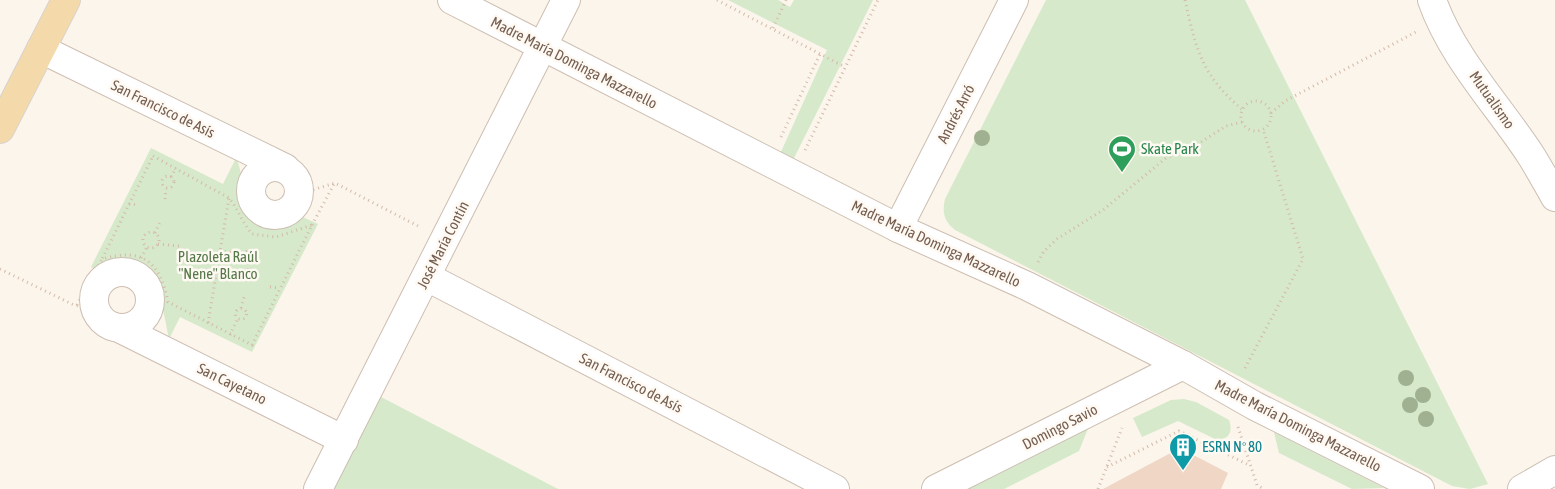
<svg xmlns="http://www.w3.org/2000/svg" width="1555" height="489" font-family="'Asap Condensed',sans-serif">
	<rect width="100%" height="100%" fill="#fbf5eb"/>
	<!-- green -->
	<g fill="#d6e9ca">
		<polygon points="728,0 778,0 790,7 794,0 873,0 793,160 780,154 827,50"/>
		<path d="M1046,0h199l243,484 -18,5 -18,-3 -497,-256c-11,-9 -13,-17 -10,-31z"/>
		<path d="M151,148l72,36 13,-26c7,14 5,29 8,43 6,24 36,23 52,13l22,10 -66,128 -72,-35 -11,22c-7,-38 -16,-95 -69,-67l-9,-5z"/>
		<polygon points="381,397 558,489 332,489"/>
		<path d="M1184,399l12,3 33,18c4,11 1,19 -12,20l-39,-19 -36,16 -9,-19 38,-18z"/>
		<polygon points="1089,426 1079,451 1004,489 966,489"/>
		<polygon points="1274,432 1384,488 1352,489 1279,453"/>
	</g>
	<!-- building -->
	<polygon fill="#efd6c5" points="1180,448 1228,473 1221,489 1103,489"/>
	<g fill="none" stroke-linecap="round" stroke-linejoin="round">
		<!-- minor casing -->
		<g stroke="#cdbeb2" stroke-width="30">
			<g id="minor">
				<polyline points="452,0 898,228 1027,286 1183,365 1255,406 1420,489"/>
				<path d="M1432,0c20,57 65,104 98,154 9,14 17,29 25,43"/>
				<polyline points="41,49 285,168"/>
				<circle cx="275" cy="191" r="24"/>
				<polyline points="898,228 1014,0"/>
				<circle cx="122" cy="300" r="28"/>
				<polyline points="427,277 835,489"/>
				<polyline points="121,329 344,440"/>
				<polyline points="318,489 566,0"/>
				<polyline points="936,489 1183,365"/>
				<polyline points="1522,489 1555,470"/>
			</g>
		</g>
		<!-- major casing -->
		<g stroke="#d8d2ce" stroke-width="30">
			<polyline id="major" points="0,129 66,0"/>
		</g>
		<!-- path -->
		<g stroke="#d4baa8" stroke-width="3" stroke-dasharray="1 4" stroke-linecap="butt">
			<polyline points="717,0 845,67"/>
			<path d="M1185,0c11,50 17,76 58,110"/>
			<polyline points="773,28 786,0"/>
			<circle cx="1256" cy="116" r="15"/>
			<polyline points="1271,113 1285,101 1416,32"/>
			<polyline points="781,137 820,54"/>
			<polyline points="805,150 878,0"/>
			<path d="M153,156l76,42c9,11 13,24 23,36l24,3 36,-12 -60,120 -84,-43c-8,-40 -25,-55 -66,-43z"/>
			<circle cx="168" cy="182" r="6"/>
			<polyline points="171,177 176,168"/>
			<polyline points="299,194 335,183 420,227"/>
			<polyline points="165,199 166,189"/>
			<polyline points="129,204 139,205"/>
			<polyline points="312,225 334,184"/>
			<circle cx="151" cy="240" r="8"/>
			<polyline points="155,233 161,220"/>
			<polyline points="158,244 179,246"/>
			<circle cx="251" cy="255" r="5.5"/>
			<polyline points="220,251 246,254"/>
			<polyline points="141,258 147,247"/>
			<polyline points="1038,262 1044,251 1057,239 1103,210 1166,158 1198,144 1226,126 1242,122"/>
			<polyline points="0,269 76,306 94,300"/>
			<polyline points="248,274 249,260"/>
			<polyline points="270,287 279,288"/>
			<polyline points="77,305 102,259"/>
			<polyline points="241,308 245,294"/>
			<circle cx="241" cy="314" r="5.5"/>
			<polyline points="208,323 229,198"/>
			<polyline points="230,335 238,318"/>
			<polyline points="1245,368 1303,259 1263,129"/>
			<polyline points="1238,427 1257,485 1264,489"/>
			<polyline points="1107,467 1179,431 1249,465"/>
			<polyline points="1098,489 1122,428"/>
		</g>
		<!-- minor -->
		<use href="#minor" stroke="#fff" stroke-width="28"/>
		<!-- major -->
		<use href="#major" stroke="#f4daaa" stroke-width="28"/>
	</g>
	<!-- trees -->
	<g fill="#a0b191">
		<circle cx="982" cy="138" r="8"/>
		<circle cx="1406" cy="378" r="8"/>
		<circle cx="1423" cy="395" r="8"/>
		<circle cx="1410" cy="405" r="8"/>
		<circle cx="1426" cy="419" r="8"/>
	</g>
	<!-- icons -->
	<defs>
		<g id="stadium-pin" transform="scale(1.4375)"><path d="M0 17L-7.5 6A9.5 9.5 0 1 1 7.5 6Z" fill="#2e9e5b" stroke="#fef9f2"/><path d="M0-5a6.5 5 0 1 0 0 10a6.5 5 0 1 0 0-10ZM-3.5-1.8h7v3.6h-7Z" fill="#fff"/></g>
		<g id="building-pin" transform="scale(1.4375)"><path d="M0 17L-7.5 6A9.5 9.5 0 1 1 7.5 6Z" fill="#0f9aa8" stroke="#fef9f2"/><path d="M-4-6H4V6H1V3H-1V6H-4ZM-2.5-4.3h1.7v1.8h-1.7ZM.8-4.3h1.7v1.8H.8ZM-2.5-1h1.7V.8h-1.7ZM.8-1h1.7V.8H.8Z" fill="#fff"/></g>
	</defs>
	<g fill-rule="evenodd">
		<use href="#stadium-pin" x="1122" y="149"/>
		<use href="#building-pin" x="1183" y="447"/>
	</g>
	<g text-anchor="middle" stroke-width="5" stroke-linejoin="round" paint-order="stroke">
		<!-- street labels -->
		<g font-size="15" fill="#755e50" stroke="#fef9f2">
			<text transform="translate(574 63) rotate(27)" y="5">Madre María Dominga Mazzarello</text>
			<text transform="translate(1492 100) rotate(55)" y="5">Mutualismo</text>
			<text transform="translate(163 109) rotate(26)" y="5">San Francisco de Asís</text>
			<text transform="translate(956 114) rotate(-63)" y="5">Andrés Arró</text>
			<text transform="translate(936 244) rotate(25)" y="5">Madre María Dominga Mazzarello</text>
			<text transform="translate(443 245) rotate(-63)" y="5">José María Contín</text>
			<text transform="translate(631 383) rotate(27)" y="5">San Francisco de Asís</text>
			<text transform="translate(232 384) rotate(26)" y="5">San Cayetano</text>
			<text transform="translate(1298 426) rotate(27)" y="5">Madre María Dominga Mazzarello</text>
			<text transform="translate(1060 427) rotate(-27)" y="5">Domingo Savio</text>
		</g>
		<!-- leisure labels -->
		<g font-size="15" fill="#27864d" stroke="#fef9f2" text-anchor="start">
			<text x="1141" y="154">Skate Park</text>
		</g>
		<!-- park labels -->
		<g font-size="15" fill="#557948" stroke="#fef9f2">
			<text x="218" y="262">Plazoleta Raúl<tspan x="218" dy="17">"Nene" Blanco</tspan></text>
		</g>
		<!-- culture labels -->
		<g font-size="15" fill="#0d838f" stroke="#fef9f2" text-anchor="start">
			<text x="1202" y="452">ESRN Nº 80</text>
		</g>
	</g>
</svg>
